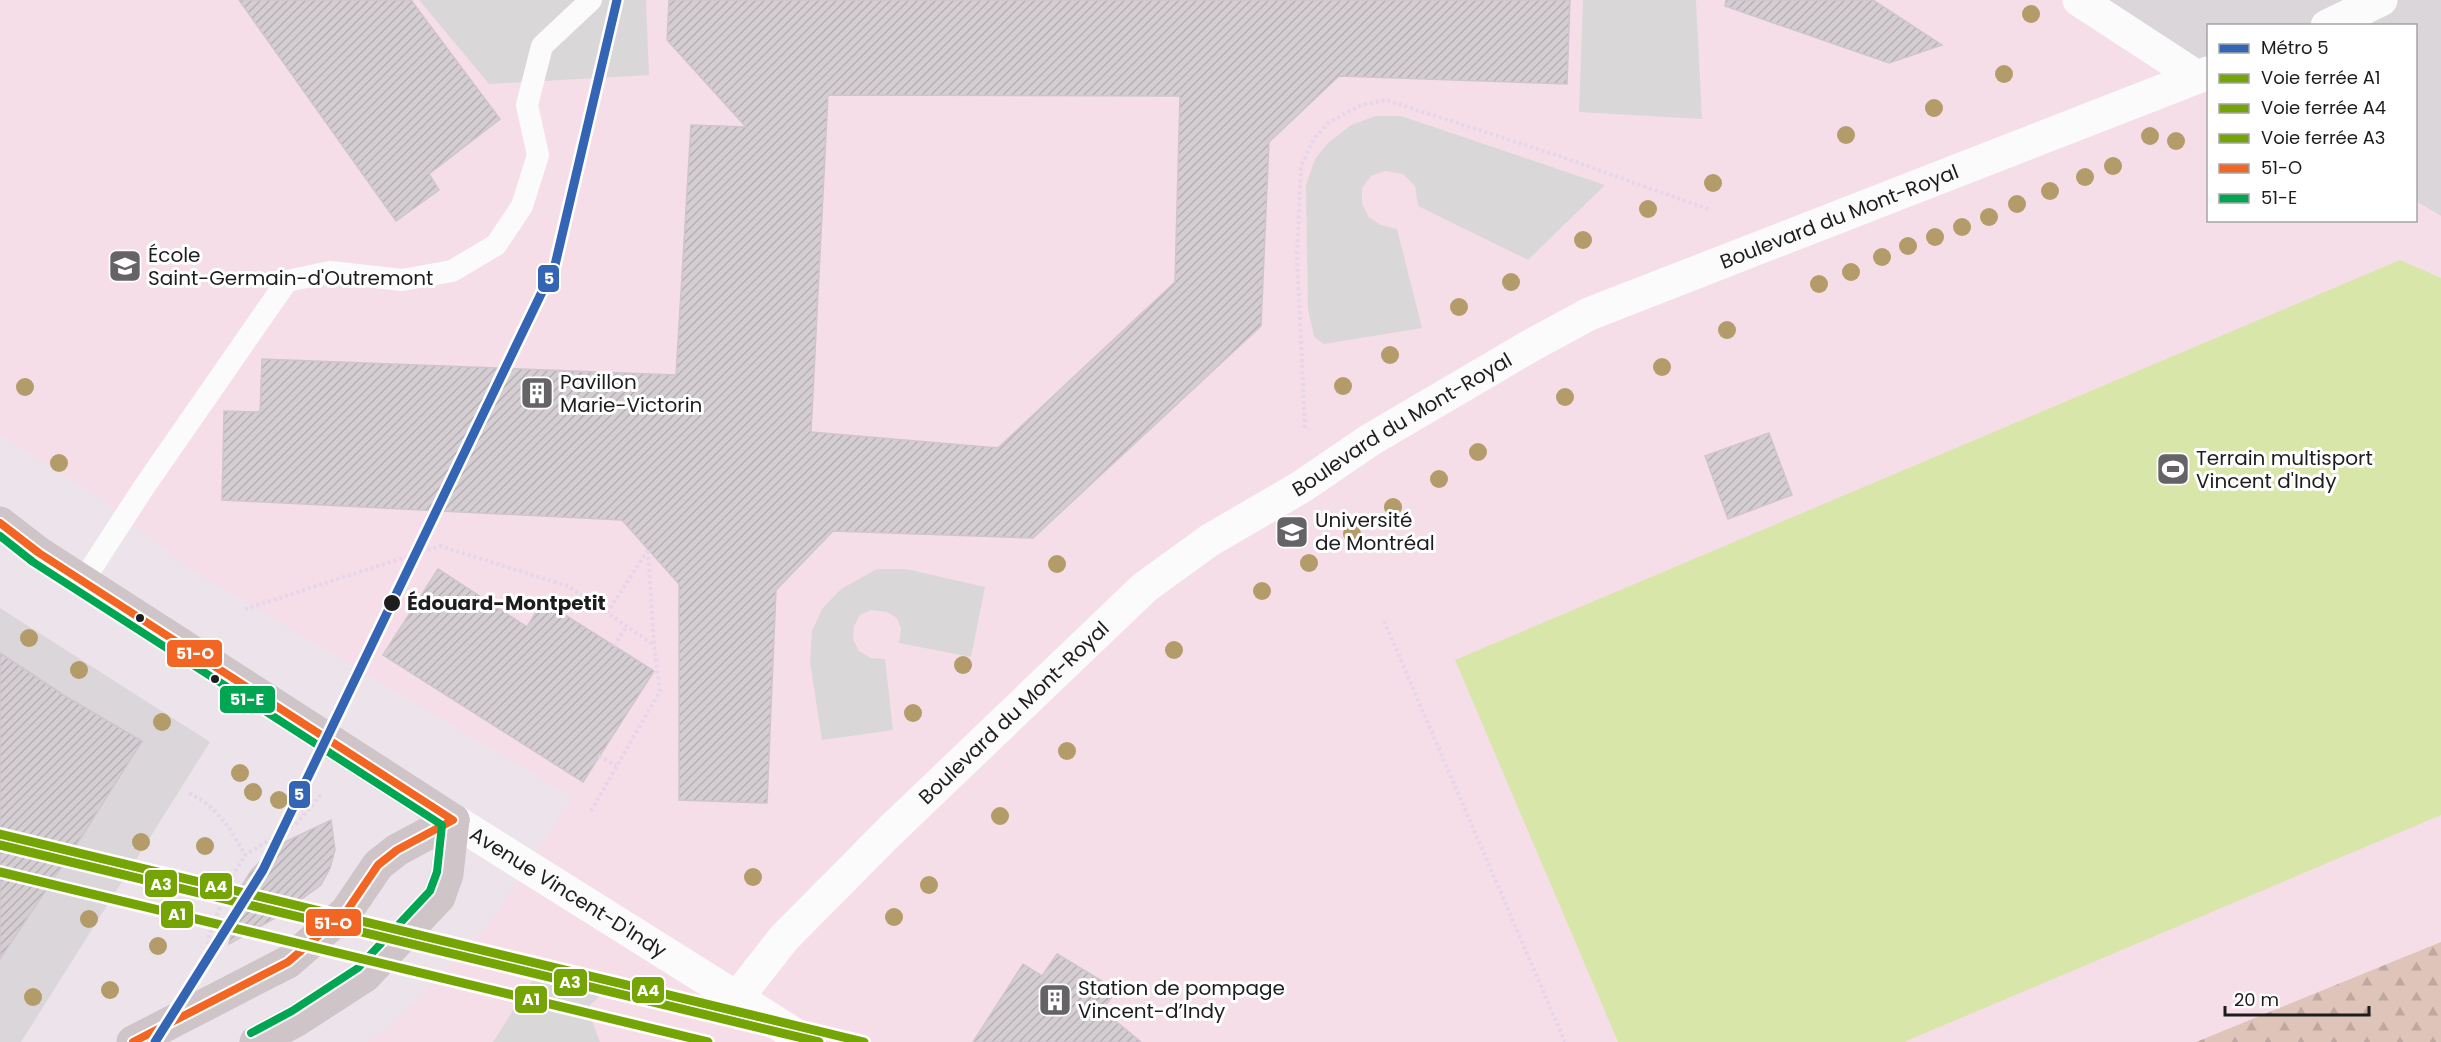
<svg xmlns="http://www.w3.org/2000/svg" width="2441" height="1042" font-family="Poppins,sans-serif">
	<defs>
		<pattern id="forest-firs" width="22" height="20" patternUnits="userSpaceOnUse" patternTransform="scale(1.5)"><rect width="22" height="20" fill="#dec4b9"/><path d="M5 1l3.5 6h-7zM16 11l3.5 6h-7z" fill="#bea89f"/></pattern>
		<pattern id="building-hatch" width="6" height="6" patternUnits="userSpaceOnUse" patternTransform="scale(1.5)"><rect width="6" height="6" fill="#d4ced3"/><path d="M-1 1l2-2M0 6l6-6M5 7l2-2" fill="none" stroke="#b6b0b5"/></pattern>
	</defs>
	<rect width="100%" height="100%" fill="#ece4ea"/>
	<!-- residential -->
	<g fill="#dad6da">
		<polygon points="2071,0 2441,0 2441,223 2416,207 2416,26 2208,26 2208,84"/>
		<polygon points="0,608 210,742 21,1042 0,1042"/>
	</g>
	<!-- education -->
	<polygon fill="#f6dee8" points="0,0 2071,0 2208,83 2208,220 2416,220 2416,201 2441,216 2441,1042 366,1042 388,1028 486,928 572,797 188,568 97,496 0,435"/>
	<!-- forest -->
	<polygon fill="url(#forest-firs)" points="2441,942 2441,1042 2196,1042"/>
	<!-- pitch -->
	<polygon fill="#d9e6aa" points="2400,260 2441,278 2441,815 1904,1042 1618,1042 1455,660"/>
	<!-- parking -->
	<g fill="#dad7d9">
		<polygon points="419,0 646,0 649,75 489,84"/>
		<polygon points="1583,0 1696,0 1702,119 1579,112"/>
		<polygon points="1376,116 1401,116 1605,185 1528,260 1418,206 1415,186 1403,174 1385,171 1371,176 1362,188 1362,204 1369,217 1381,225 1397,229 1422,328 1324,344 1314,337 1308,309 1306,185 1315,159 1328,143 1351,125"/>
		<polygon points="877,569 906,569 985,587 971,657 899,643 901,629 897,618 887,612 871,610 860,615 854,626 853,639 859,651 871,658 885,659 893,730 822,740 810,662 812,631 822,609 841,589"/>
		<polygon points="546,959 602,994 587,1008 600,1042 493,1042"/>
	</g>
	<!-- building -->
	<g fill="url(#building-hatch)" stroke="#cfc5ce" stroke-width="1.5" fill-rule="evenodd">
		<polygon points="239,0 411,0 500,119 429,174 439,190 396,221"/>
		<path d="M669,0h901l-3,84 -228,-8 -70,66 -8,184 -228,212 -200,-7 -57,59 -9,213 -88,-3v-216l-57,-64 -400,-20 2,-89 36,1 2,-53 414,16 15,-250 55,2 -79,-87zM828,95l352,1 -5,186 -177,166 -187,-16z"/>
		<polygon points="1726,0 1873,0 1942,45 1889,63 1725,6"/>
		<polygon points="1769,433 1792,495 1728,519 1705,456"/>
		<polygon points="438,569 527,627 543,601 654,671 583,782 383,655"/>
		<polygon points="0,653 65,696 142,741 82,836 0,959"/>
		<polygon points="331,820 335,850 330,868 321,885 275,918 229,944 239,890 251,871 266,855 285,842"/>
		<polygon points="1057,954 1117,990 1102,1010 1141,1042 973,1042 1023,964 1042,976"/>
	</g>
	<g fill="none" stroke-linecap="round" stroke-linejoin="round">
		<!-- path -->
		<g stroke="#e6d6eb" stroke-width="4" stroke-dasharray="3 3" stroke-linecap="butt">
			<polyline points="1305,428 1297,255 1301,166 1314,139 1328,123 1361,105 1386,100 1556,155 1708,209"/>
			<polyline points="245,609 440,546 568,586 654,645"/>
			<polyline points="607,613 648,550"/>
			<polyline points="1384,621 1565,1042"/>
			<polyline points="614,646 626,627"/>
			<polyline points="599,756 616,766"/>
			<path d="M189,793c30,15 40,34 56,62"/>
			<polyline points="591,811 660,691 654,645 648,549"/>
			<polyline points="140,871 168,889 229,883"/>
			<polyline points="207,956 209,936 229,883 245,855 297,823 321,795"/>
		</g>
		<!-- lane -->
		<polyline stroke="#fcfbfc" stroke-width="22" points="83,581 144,487 287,281 330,272 402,280 452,271 496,245 522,206 538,155 527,105 542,46 591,0"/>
		<!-- street -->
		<g stroke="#fcfbfc" stroke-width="33">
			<polyline points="2079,0 2197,77"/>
			<polyline points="2327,26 2381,0"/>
			<path id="s1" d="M453,820l354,222"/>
			<path id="s2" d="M737,998l47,-60 105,-106 256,-245 65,-47 91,-53 69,-47 160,-94 59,-32 619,-241"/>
		</g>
		<!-- secondary -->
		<g stroke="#cfc5c9" stroke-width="33">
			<polyline points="0,523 39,553 453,820"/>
			<polyline points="133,1042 288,962 346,912 378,865 397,850 453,820"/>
			<polyline points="256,1042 297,1020 365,976 439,897 447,874 453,820"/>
		</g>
		<!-- bus-1 casing -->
		<g stroke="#fff" stroke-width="12">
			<polyline id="bus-1" points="0,523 39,553 453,820 397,850 378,865 346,912 288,962 133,1042"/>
		</g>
		<!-- bus-2 casing -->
		<g stroke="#fff" stroke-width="12">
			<polyline id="bus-2" points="0,536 33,562 442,825 437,872 430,891 358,968 292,1011 251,1033"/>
		</g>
		<!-- bus-1 -->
		<use href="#bus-1" stroke="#f26522" stroke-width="8"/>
		<!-- bus-2 -->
		<use href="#bus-2" stroke="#00a651" stroke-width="8"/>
		<!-- rail-1 casing -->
		<g stroke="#fff" stroke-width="14">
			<polyline id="rail-1" points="0,872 708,1042"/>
		</g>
		<!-- rail-2 casing -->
		<g stroke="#fff" stroke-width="14">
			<polyline id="rail-2" points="0,834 864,1042"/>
		</g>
		<!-- rail-3 casing -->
		<g stroke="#fff" stroke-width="14">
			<polyline id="rail-3" points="0,845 819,1042"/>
		</g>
		<!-- rail-1 -->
		<use href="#rail-1" stroke="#75a504" stroke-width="9"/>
		<!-- rail-2 -->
		<use href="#rail-2" stroke="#75a504" stroke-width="9"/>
		<!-- rail-3 -->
		<use href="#rail-3" stroke="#75a504" stroke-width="9"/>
		<!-- metro-1 casing -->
		<g stroke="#fff" stroke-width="14">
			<polyline id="metro-1" points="155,1042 263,870 555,265 617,0"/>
		</g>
		<!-- metro-1 -->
		<use href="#metro-1" stroke="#3465b4" stroke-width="9"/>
	</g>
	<!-- trees -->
	<g fill="#b39c69">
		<circle cx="2031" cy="14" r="9"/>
		<circle cx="2004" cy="74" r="9"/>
		<circle cx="1934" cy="108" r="9"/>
		<circle cx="1846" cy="135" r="9"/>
		<circle cx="2150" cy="136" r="9"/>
		<circle cx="2176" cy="141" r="9"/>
		<circle cx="2113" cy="166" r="9"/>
		<circle cx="2085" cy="177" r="9"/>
		<circle cx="1713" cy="183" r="9"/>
		<circle cx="2050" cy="191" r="9"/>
		<circle cx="2017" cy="204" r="9"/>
		<circle cx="1648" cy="209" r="9"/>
		<circle cx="1989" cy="217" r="9"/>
		<circle cx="1962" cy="227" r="9"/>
		<circle cx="1935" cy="237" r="9"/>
		<circle cx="1583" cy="240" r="9"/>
		<circle cx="1908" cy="246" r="9"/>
		<circle cx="1882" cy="257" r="9"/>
		<circle cx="1851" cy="272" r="9"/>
		<circle cx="1511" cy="282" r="9"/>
		<circle cx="1819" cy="284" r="9"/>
		<circle cx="1459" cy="307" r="9"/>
		<circle cx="1727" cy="330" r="9"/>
		<circle cx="1390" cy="355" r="9"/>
		<circle cx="1662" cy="367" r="9"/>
		<circle cx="1343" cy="386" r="9"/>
		<circle cx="25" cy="387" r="9"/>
		<circle cx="1565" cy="397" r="9"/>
		<circle cx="1478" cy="452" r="9"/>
		<circle cx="59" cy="463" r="9"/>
		<circle cx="1439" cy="479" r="9"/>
		<circle cx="1393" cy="507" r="9"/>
		<circle cx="1352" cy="534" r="9"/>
		<circle cx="1309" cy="563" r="9"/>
		<circle cx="1057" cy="564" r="9"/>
		<circle cx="1262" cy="591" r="9"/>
		<circle cx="29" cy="638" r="9"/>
		<circle cx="1174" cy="650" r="9"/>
		<circle cx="963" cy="665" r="9"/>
		<circle cx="79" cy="670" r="9"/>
		<circle cx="913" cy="713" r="9"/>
		<circle cx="162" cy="722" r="9"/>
		<circle cx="1067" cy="751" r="9"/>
		<circle cx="240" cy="773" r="9"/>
		<circle cx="253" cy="792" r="9"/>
		<circle cx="279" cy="800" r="9"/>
		<circle cx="1000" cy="816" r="9"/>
		<circle cx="141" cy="842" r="9"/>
		<circle cx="205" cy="846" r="9"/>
		<circle cx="753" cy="877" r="9"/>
		<circle cx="929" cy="885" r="9"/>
		<circle cx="179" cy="917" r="9"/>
		<circle cx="894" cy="917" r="9"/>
		<circle cx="89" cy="919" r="9"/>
		<circle cx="158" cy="946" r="9"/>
		<circle cx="110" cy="990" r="9"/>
		<circle cx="33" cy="997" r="9"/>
	</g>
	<!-- icons -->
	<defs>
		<g id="school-square" transform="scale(1.725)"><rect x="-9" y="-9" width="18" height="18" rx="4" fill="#656365" stroke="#fff"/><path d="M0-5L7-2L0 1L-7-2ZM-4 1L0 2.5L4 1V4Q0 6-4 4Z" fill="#fff"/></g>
		<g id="building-square" transform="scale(1.725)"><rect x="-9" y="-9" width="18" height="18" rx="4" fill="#656365" stroke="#fff"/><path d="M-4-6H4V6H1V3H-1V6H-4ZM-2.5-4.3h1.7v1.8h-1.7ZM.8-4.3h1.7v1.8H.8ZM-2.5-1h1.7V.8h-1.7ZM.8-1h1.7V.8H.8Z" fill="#fff"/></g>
		<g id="stadium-square" transform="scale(1.725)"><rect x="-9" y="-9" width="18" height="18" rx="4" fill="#656365" stroke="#fff"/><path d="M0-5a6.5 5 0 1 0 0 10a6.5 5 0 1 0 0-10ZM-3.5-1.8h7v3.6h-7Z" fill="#fff"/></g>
		<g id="university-square" transform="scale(1.725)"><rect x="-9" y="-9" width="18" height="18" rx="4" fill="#656365" stroke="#fff"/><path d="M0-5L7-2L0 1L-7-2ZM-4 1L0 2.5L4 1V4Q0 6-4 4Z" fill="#fff"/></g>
	</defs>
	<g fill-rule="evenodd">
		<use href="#school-square" x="125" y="266"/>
		<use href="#building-square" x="537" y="393"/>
		<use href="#stadium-square" x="2173" y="469"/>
		<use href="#university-square" x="1292" y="532"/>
		<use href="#building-square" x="1055" y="1000"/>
	</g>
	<!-- markers -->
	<g fill="#1d1d1d" stroke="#fff" stroke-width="2">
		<circle cx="392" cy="603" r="9"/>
		<circle cx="140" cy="618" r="5"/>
		<circle cx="215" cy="679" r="5"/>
	</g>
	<g text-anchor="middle" stroke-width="6" stroke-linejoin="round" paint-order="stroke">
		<!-- street labels -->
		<g font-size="20" fill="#1d1d1d" stroke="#fff">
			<text dy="7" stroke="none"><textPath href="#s2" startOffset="1370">Boulevard du Mont-Royal</textPath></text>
			<text dy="7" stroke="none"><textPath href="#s2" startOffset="884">Boulevard du Mont-Royal</textPath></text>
			<text dy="7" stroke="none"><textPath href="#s2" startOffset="398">Boulevard du Mont-Royal</textPath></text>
			<text dy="7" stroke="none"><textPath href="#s1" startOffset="136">Avenue Vincent-D'Indy</textPath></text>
		</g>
		<!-- poi labels -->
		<g font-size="20" fill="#1d1d1d" stroke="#fff" text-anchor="start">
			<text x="148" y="262">École<tspan x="148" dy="23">Saint-Germain-d'Outremont</tspan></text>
			<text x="560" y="389">Pavillon<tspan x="560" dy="23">Marie-Victorin</tspan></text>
			<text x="2196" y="465">Terrain multisport<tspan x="2196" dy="23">Vincent d'Indy</tspan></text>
			<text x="1315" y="527">Université<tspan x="1315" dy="23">de Montréal</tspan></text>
			<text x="1078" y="995">Station de pompage<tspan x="1078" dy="23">Vincent-d’Indy</tspan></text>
		</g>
		<!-- stop labels -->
		<g font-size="20" font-weight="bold" fill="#1d1d1d" stroke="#fff" text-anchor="start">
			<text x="407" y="610">Édouard-Montpetit</text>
		</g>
	</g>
	<g stroke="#fff" stroke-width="2">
		<rect x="537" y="264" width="23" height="29" rx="6" fill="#3465b4"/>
		<rect x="166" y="639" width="57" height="29" rx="6" fill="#f26522"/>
		<rect x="219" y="685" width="57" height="29" rx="6" fill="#00a651"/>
		<rect x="288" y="780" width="23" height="29" rx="6" fill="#3465b4"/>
		<rect x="144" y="869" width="34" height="29" rx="6" fill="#75a504"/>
		<rect x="199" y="872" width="34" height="28" rx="6" fill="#75a504"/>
		<rect x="160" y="900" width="34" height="29" rx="6" fill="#75a504"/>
		<rect x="305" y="908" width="57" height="29" rx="6" fill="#f26522"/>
		<rect x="553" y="968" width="35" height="29" rx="6" fill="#75a504"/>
		<rect x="631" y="976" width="34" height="28" rx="6" fill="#75a504"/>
		<rect x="514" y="985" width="34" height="29" rx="6" fill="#75a504"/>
	</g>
	<g font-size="16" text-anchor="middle" font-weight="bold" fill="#fff">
		<text x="549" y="284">5</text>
		<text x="195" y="659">51-O</text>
		<text x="247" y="705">51-E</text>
		<text x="299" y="800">5</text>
		<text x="161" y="890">A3</text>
		<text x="216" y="892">A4</text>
		<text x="177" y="920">A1</text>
		<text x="333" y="929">51-O</text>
		<text x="570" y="988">A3</text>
		<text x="648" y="996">A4</text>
		<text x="531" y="1005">A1</text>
	</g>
	<!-- legend -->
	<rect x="2207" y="24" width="210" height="198" fill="#ffffff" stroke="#a5a5a5" stroke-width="1.5"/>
	<rect x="2219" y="44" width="30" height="9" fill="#3465b4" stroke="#a5a5a5" stroke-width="1.5"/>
	<text x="2261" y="54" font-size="18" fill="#1d1d1d">Métro 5</text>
	<rect x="2219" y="74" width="30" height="9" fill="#75a504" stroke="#a5a5a5" stroke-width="1.5"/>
	<text x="2261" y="84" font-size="18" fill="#1d1d1d">Voie ferrée A1</text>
	<rect x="2219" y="104" width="30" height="9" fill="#75a504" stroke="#a5a5a5" stroke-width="1.5"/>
	<text x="2261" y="114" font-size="18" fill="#1d1d1d">Voie ferrée A4</text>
	<rect x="2219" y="134" width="30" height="9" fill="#75a504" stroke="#a5a5a5" stroke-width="1.5"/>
	<text x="2261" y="144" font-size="18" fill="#1d1d1d">Voie ferrée A3</text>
	<rect x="2219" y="164" width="30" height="9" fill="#f26522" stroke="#a5a5a5" stroke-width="1.5"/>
	<text x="2261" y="174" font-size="18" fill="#1d1d1d">51-O</text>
	<rect x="2219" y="194" width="30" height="9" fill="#00a651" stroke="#a5a5a5" stroke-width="1.5"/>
	<text x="2261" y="204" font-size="18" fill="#1d1d1d">51-E</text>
	<!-- scale -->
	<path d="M2225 1006v9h144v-9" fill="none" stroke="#1d1d1d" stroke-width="3"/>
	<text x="2234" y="1006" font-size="18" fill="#1d1d1d" stroke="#ffffff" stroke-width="4.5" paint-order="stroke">20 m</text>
</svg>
